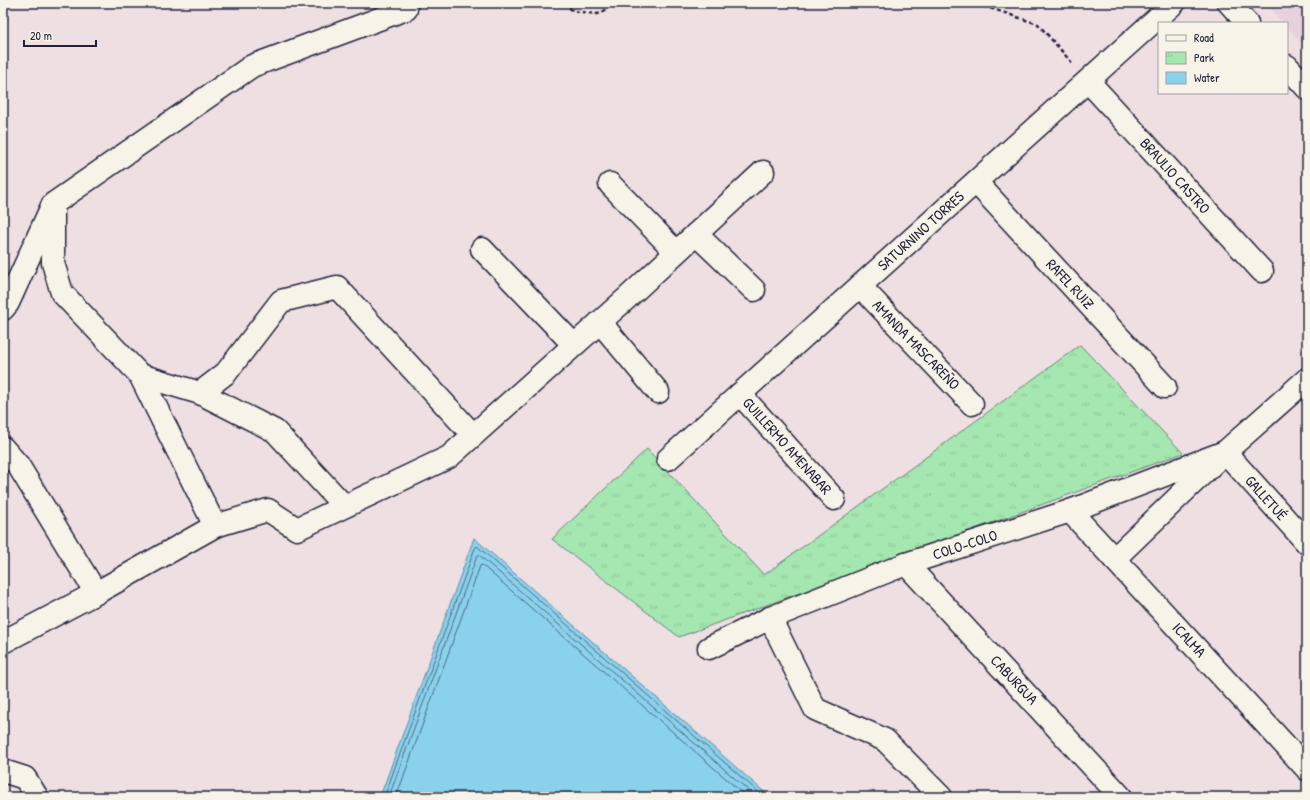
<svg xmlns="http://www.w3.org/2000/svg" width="1310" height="800" font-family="'Patrick Hand',sans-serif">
	<defs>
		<pattern id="park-tufts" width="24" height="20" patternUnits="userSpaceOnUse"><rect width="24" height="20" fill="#a5e7b0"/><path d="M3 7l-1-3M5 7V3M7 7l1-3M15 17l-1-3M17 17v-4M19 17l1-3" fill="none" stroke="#8ec698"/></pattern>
	</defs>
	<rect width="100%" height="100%" fill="#eedfe3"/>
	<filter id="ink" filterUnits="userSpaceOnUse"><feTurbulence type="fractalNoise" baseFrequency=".025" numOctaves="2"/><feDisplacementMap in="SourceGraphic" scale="8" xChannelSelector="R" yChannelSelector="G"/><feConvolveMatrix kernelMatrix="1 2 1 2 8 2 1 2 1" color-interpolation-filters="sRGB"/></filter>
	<g filter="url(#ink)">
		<!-- built -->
		<polygon fill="#e8d1df" points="1266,3 1307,3 1307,49 1287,27 1287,23 1283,23"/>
		<!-- park -->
		<polygon fill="url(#park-tufts)" stroke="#648476" points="1080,345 1183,453 679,637 552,539 647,449 764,575"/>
		<!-- water -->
		<polygon fill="#8ad1eb" stroke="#608ba5" points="474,538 770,797 384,797 381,794"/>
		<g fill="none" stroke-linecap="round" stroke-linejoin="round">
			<!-- shore -->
			<g stroke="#4c6881" stroke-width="1">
				<polyline points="387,797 386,792 475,548 477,546 764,797"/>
				<polyline points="392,797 391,791 477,556 479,555 756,797"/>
				<polyline points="398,797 398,792 480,566 482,565 747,797"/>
			</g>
			<!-- minor casing -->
			<g stroke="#22223b" stroke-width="25">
				<g id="minor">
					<polyline points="1229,3 1247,23"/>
					<polyline points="1287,66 1307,88"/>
					<polyline points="1088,81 1262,271"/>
					<polyline points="976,182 1165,387"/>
					<polyline points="610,184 676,252"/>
					<polyline points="53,211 53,263 62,293 140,375 215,526"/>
					<polyline points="696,234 754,290"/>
					<polyline points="482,249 574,345"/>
					<polyline points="860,286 972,404"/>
					<polyline points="3,309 8,303 53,204 252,66 406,9 406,3"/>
					<polyline points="600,322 658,392"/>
					<polyline points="140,375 200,393 275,431 344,506"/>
					<polyline points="200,393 226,373 281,301 337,287 473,435"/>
					<polyline points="740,394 834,499"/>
					<polyline points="3,448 18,465 96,593"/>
					<polyline points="1225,452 1307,543"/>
					<polyline points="668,459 1174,3"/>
					<polyline points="1070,511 1307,769"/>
					<polyline points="1114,559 1225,452 1307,379"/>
					<polyline points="906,564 1121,797"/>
					<polyline points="770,618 815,709 885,740 941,797"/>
					<polyline points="3,642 96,593 215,526 268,510 297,529 449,457 627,298 763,172"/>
					<polyline points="709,648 770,618 906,564 1070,511 1225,452"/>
					<polyline points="3,771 25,778 37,797"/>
				</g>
			</g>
			<!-- path -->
			<g stroke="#22223b" stroke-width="2.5" stroke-dasharray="4 3" stroke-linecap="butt">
				<polyline points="564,3 573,11 597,14 602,13 612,3"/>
				<polyline points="706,3 726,7 735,3"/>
				<polyline points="970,3 993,9 1038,24 1073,64"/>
				<polyline points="983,3 987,7"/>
			</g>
			<!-- minor -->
			<use href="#minor" stroke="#f7f3e8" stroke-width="22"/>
		</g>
	</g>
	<g text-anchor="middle" stroke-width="3.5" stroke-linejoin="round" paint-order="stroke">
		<!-- street labels -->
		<g font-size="15" fill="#22223b" stroke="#f7f3e8">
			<text transform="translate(1175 176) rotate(48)" y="5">BRAULIO CASTRO</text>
			<text transform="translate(921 231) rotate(-42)" y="5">SATURNINO TORRES</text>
			<text transform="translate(1070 284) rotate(47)" y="5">RAFEL RUIZ</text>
			<text transform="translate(916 345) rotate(46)" y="5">AMANDA MASCAREÑO</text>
			<text transform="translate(787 446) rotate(48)" y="5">GUILLERMO AMENABAR</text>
			<text transform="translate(1266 498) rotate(48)" y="5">GALLETUÉ</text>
			<text transform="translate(965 545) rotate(-18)" y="5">COLO-COLO</text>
			<text transform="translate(1189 640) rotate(47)" y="5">ICALMA</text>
			<text transform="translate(1014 680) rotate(47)" y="5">CABURGUA</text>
		</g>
	</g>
	<!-- margin -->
	<rect width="1310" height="800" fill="none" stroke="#f7f3e8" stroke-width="16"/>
	<rect x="8" y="8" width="1294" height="784" fill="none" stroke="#22223b" stroke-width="1.5" filter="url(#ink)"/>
	<!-- legend -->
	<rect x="1158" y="22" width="130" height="72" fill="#f7f3e8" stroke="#a29fa3"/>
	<rect x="1166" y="35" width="20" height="6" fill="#f7f3e8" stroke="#a29fa3"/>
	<text x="1194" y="42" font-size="12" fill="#22223b">Road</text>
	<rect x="1166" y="52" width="20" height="12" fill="url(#park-tufts)" stroke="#a29fa3"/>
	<text x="1194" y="62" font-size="12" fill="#22223b">Park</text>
	<rect x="1166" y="72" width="20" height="12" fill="#8ad1eb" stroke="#a29fa3"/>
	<text x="1194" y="82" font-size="12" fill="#22223b">Water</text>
	<!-- scale -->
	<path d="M24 40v6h72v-6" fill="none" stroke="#22223b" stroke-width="2"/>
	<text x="30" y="40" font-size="12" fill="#22223b" stroke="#f7f3e8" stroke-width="3" paint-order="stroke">20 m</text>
</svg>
